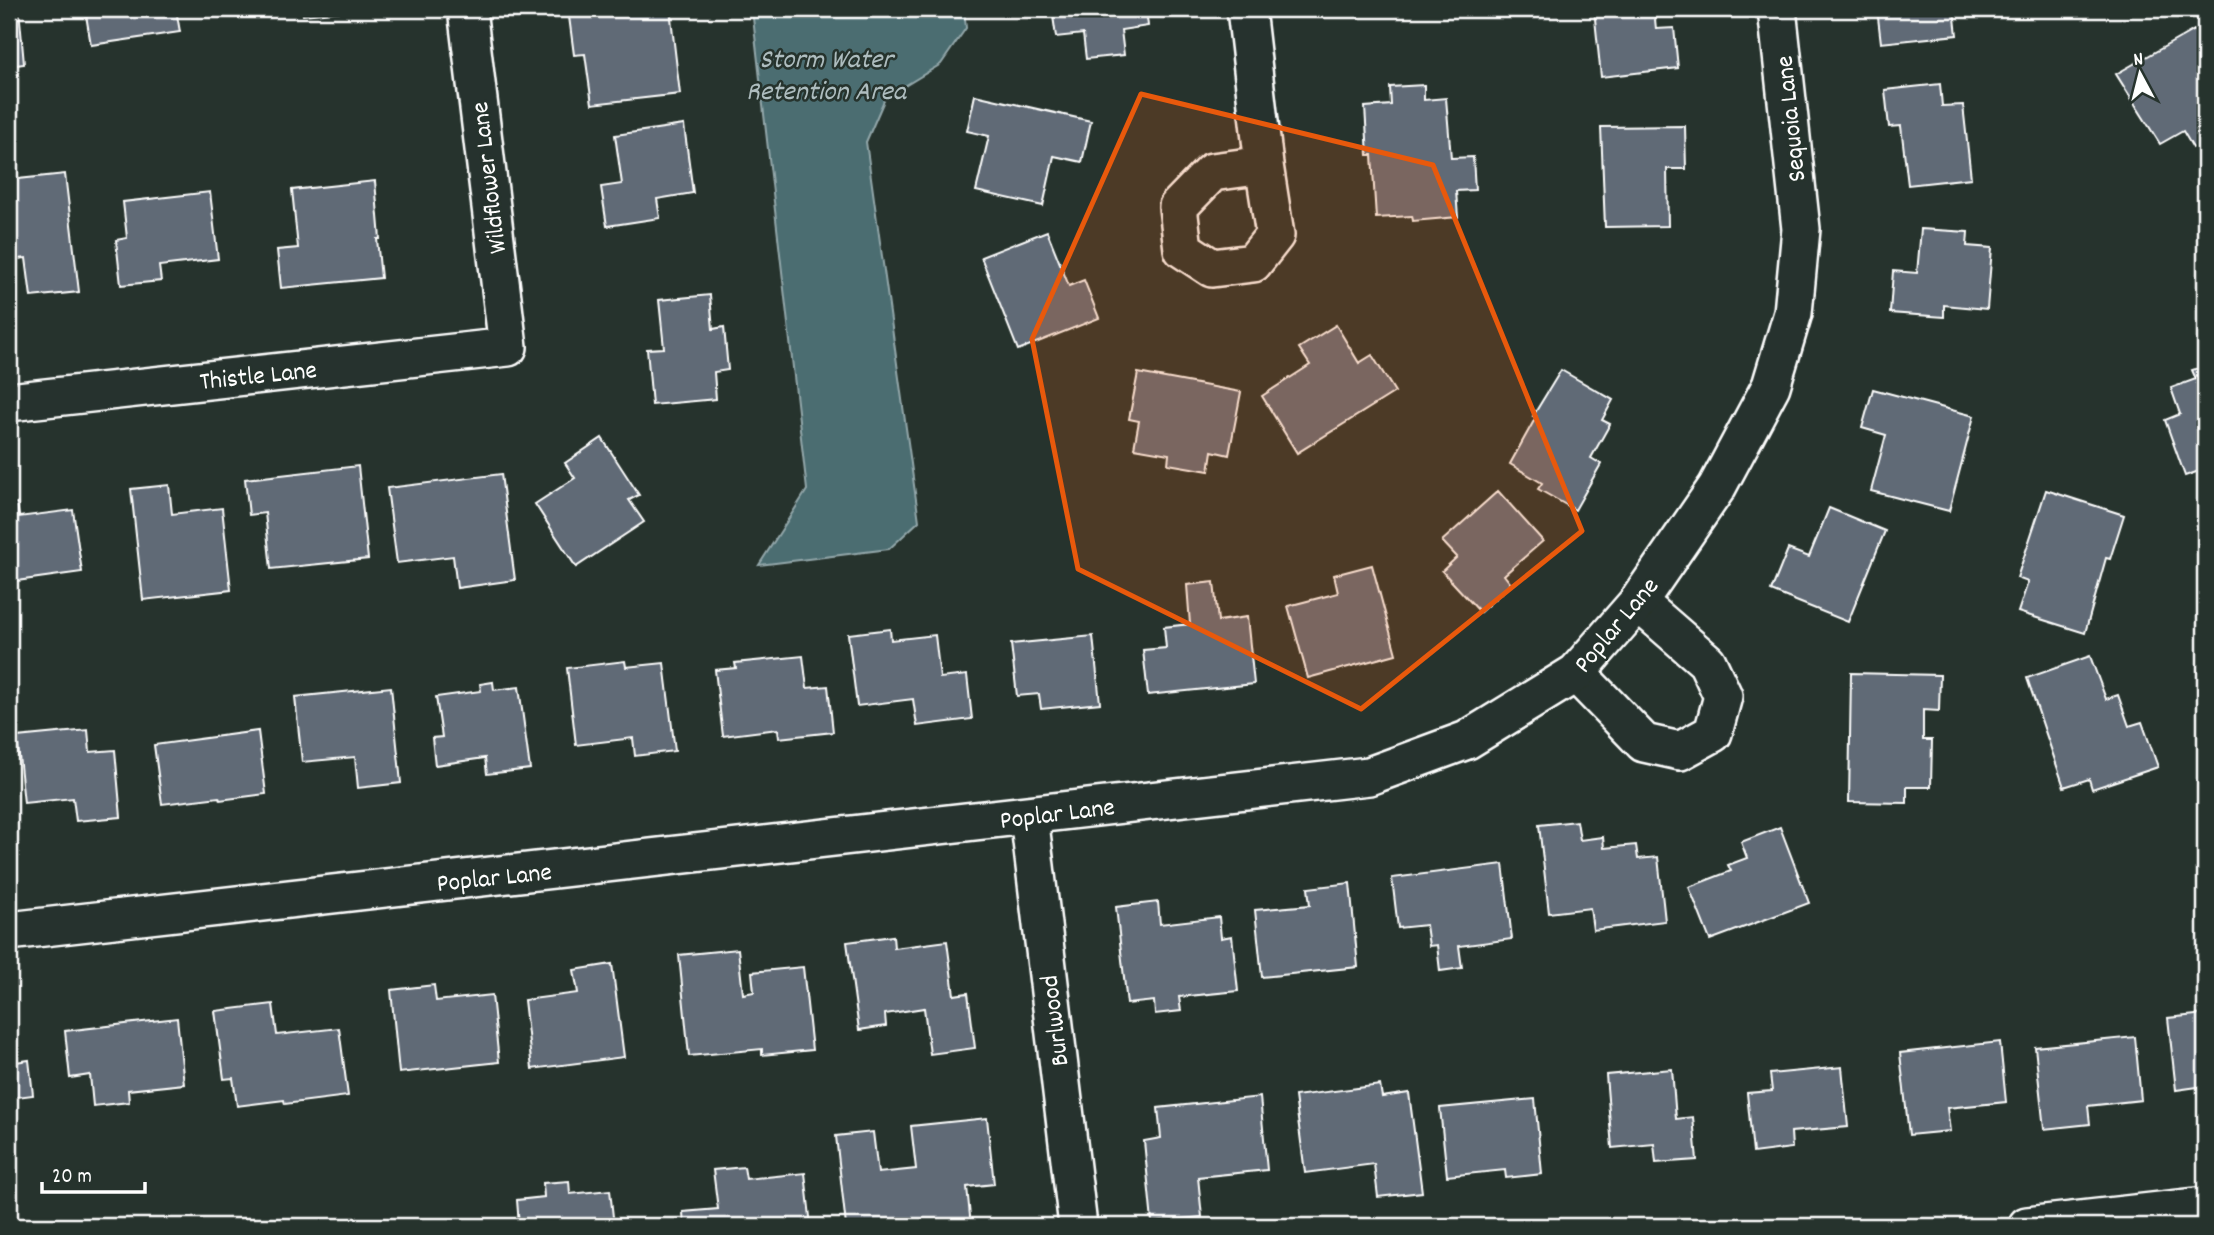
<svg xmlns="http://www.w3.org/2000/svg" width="2214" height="1235" font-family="Dekko,sans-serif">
	<rect width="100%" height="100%" fill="#26332d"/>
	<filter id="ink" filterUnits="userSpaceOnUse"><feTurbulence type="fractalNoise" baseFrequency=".0143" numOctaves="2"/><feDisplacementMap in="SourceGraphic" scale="14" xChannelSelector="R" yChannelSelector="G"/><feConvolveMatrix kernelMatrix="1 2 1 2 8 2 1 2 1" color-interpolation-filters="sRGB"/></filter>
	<g filter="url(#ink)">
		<!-- water -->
		<polygon fill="#4b6d71" stroke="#93a7aa" stroke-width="2" points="752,9 964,9 966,28 941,64 885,98 866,142 919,521 889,549 759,565 807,490"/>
		<!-- building -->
		<g fill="#606b76" stroke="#fff" stroke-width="2">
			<polygon points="9,9 19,9 24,64 9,66"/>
			<polygon points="85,9 176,9 180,32 91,45"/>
			<polygon points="302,9 354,9 354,10 303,15"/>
			<polygon points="568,9 614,9 614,12 670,9 680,94 592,104 585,54 574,55"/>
			<polygon points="1052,9 1146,9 1148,26 1121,30 1124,55 1086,59 1083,34 1056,37"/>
			<polygon points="1594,9 1654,9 1656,29 1674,28 1678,68 1601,77"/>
			<polygon points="1877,9 1954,9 1957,35 1881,43"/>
			<polygon points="2194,30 2205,49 2205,141 2193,148 2183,131 2160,144 2116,74"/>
			<polygon points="1940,84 1942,106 1963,105 1971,178 1908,185 1901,126 1889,127 1885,90"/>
			<polygon points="1424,85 1424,100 1446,98 1451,158 1473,157 1475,190 1456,191 1458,217 1413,221 1412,216 1376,218 1372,155 1368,155 1365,107 1391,105 1390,87"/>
			<polygon points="975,95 1091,121 1082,162 1054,156 1043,206 976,191 989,136 967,131"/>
			<polygon points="684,125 693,193 657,199 660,218 607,226 601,187 622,184 615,135"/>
			<polygon points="1685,126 1686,169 1667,169 1668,226 1605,227 1601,127"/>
			<polygon points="65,174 79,292 31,297 26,258 9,260 9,180"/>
			<polygon points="375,181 380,239 377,239 381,278 281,288 277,250 298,248 292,190"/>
			<polygon points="210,192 218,259 159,266 161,281 121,285 116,240 127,238 123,202"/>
			<polygon points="1921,229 1968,232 1967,246 1992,248 1987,309 1944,305 1944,317 1890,313 1893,271 1917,273"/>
			<polygon points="1047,231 1069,286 1084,280 1099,318 1018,350 981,257"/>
			<polygon points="710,295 713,329 724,327 728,370 714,372 716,399 652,405 647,349 664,348 659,300"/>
			<polygon points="1336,325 1359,363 1372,355 1395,392 1297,453 1262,396 1310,365 1299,348"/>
			<polygon points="2205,366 2205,469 2185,476 2165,420 2180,414 2171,388 2196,379 2192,370"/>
			<polygon points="1561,370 1613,400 1602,420 1610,424 1591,458 1601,464 1575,510 1538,489 1542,483 1510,464 1536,417 1533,416"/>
			<polygon points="1138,373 1241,392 1229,455 1212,451 1209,471 1168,464 1169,454 1134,448 1139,421 1129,419"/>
			<polygon points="1873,389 1974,416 1949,511 1871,491 1886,435 1862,428"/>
			<polygon points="602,438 639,495 629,500 644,522 576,567 535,504 575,478 565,463"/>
			<polygon points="358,466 368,559 271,569 265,513 249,515 245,479"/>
			<polygon points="501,474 515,580 457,588 453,556 397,563 387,488"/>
			<polygon points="169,485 172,514 222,508 231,590 143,600 131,489"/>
			<polygon points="2046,490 2124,515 2110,559 2106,558 2085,633 2018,612 2028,582 2017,578"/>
			<polygon points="1498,491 1543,541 1504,575 1511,584 1480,612 1442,571 1457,557 1442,541"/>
			<polygon points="17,503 19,517 73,510 82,572 9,582 9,504"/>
			<polygon points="1829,508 1885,531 1848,622 1771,591 1788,549 1809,557"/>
			<polygon points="1372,565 1396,654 1308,678 1288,606 1338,593 1334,575"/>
			<polygon points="1214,582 1218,621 1247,617 1254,684 1148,695 1143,650 1166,648 1164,627 1190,624 1187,585"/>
			<polygon points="890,629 891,640 935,635 940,678 967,675 972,719 917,726 913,699 857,706 848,634"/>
			<polygon points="1093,636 1100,703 1041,709 1039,694 1017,696 1011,644"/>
			<polygon points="803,656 807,688 828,686 833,732 779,738 778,729 723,736 715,670 736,668 735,663"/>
			<polygon points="2090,656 2106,699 2118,695 2129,726 2142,722 2158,767 2092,789 2089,779 2064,787 2027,678"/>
			<polygon points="625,661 626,667 664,663 675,751 635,756 633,738 576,745 567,668"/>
			<polygon points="1851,673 1940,675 1939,711 1923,710 1923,740 1932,740 1931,787 1907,787 1907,803 1849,802"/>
			<polygon points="493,682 494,690 519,687 530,769 487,774 485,758 435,765 432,738 442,737 436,697 481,691 480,684"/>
			<polygon points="391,687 401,783 358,788 355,757 302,762 295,697"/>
			<polygon points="88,730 90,752 115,750 121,817 76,821 73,798 24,803 17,737"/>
			<polygon points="258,731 266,794 220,800 219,797 162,804 154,745"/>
			<polygon points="1577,821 1580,840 1603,837 1604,848 1636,845 1638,859 1658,857 1665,921 1593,930 1590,908 1549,913 1539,825"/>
			<polygon points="1780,827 1809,903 1710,940 1689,887 1731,871 1728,865 1747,858 1741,842"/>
			<polygon points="1503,864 1512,939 1459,946 1462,968 1440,971 1437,945 1429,946 1426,925 1398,928 1392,878"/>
			<polygon points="1350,883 1358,967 1262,977 1255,910 1310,905 1308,888"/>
			<polygon points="1158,902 1160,924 1219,917 1221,938 1232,936 1238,991 1179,997 1181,1011 1155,1014 1154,1001 1127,1004 1116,907"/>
			<polygon points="893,936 894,948 947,941 954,995 968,993 975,1048 930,1054 924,1008 885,1014 886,1026 859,1030 847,942"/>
			<polygon points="738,949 743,994 754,992 752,972 803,967 812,1050 762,1055 762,1049 689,1056 679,955"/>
			<polygon points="612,964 624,1057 532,1069 524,1000 578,993 574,970"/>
			<polygon points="434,985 436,1001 492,995 499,1062 399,1073 391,990"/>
			<polygon points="273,1004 277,1035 339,1028 348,1096 285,1104 284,1100 237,1106 233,1078 224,1079 215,1011"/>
			<polygon points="2205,1014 2205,1086 2176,1090 2168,1018"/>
			<polygon points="177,1018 184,1084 128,1090 129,1102 93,1106 90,1075 70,1078 65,1031"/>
			<polygon points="2135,1037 2141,1100 2088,1106 2090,1124 2044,1129 2035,1047"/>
			<polygon points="2000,1042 2006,1102 1947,1108 1950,1131 1909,1135 1900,1053"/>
			<polygon points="29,1060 33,1095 9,1098 12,1120 9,1121 9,1063"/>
			<polygon points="1842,1067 1848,1127 1791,1132 1792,1148 1753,1153 1747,1093 1772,1091 1770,1074"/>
			<polygon points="1672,1069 1676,1119 1693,1117 1697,1160 1656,1163 1654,1144 1612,1148 1606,1075"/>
			<polygon points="1380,1085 1382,1097 1409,1093 1422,1192 1378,1197 1374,1164 1305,1173 1295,1096"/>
			<polygon points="1260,1097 1267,1170 1198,1177 1202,1217 1152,1222 1144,1141 1161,1138 1158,1108"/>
			<polygon points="1535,1099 1542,1174 1506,1178 1505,1170 1447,1176 1440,1108"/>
			<polygon points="987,1118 994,1184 967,1187 971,1226 846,1226 836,1136 873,1132 878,1173 916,1169 911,1126"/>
			<polygon points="744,1167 746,1179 805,1173 811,1226 684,1226 683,1212 718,1209 713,1170"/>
			<polygon points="569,1181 570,1194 610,1190 614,1226 511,1226 519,1225 517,1200 544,1197 543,1183"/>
		</g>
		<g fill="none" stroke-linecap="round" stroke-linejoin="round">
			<!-- street casing -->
			<g stroke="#fff" stroke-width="42">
				<g id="street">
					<polyline points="1246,9 1264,165 1275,235 1253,263 1212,268 1183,249 1178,207 1212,172 1264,165"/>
					<polyline points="9,402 508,347 467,9"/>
					<polyline points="1576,673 1644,743 1680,751 1713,733 1723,696 1707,662 1638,602"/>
					<polyline points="1029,816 1078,1226"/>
					<polyline points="9,931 1369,776 1467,740 1576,673 1638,602 1717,487 1771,386 1793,313 1801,229 1777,9"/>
					<polyline points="2027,1226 2205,1206"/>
				</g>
			</g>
			<!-- street -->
			<use href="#street" stroke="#26332d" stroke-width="37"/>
		</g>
	</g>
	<!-- marked area -->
	<path fill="#e8590c" fill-opacity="0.2" stroke="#e8590c" stroke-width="5" stroke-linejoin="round" d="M1141,94l292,71 149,366 -221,178 -283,-140 -46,-230z"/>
	<g text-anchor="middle" stroke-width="5" stroke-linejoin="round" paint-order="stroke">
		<!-- street labels -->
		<g font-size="26" fill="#fff" stroke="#26332d">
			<text transform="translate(1789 119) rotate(-96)" y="9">Sequoia Lane</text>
			<text transform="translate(487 178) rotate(-97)" y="9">Wildflower Lane</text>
			<text transform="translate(258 374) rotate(-6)" y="9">Thistle Lane</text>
			<text transform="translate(1615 624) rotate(-50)" y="9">Poplar Lane</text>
			<text transform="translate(1057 812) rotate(-7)" y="9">Poplar Lane</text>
			<text transform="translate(494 876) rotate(-6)" y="9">Poplar Lane</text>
			<text transform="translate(1053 1021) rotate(-97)" y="9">Burlwood</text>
		</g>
		<!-- water labels -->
		<g font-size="28" font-style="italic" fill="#aebdbf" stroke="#26332d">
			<text x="826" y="67">Storm Water<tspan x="826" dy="32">Retention Area</tspan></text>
		</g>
	</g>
	<!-- margin -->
	<rect width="2214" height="1235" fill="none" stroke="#26332d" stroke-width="35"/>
	<rect x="18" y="18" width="2179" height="1200" fill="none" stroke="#fff" stroke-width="2.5" filter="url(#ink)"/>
	<!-- north arrow -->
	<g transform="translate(2140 74) rotate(353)" stroke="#26332d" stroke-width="5" paint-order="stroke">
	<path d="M0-5L12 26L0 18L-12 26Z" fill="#ffffff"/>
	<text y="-10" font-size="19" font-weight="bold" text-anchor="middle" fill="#ffffff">N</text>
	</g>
	<!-- scale -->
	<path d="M42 1182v10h103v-10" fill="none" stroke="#ffffff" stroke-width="3.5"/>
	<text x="52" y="1182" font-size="21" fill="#ffffff" stroke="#26332d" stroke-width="5" paint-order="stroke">20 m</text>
</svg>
